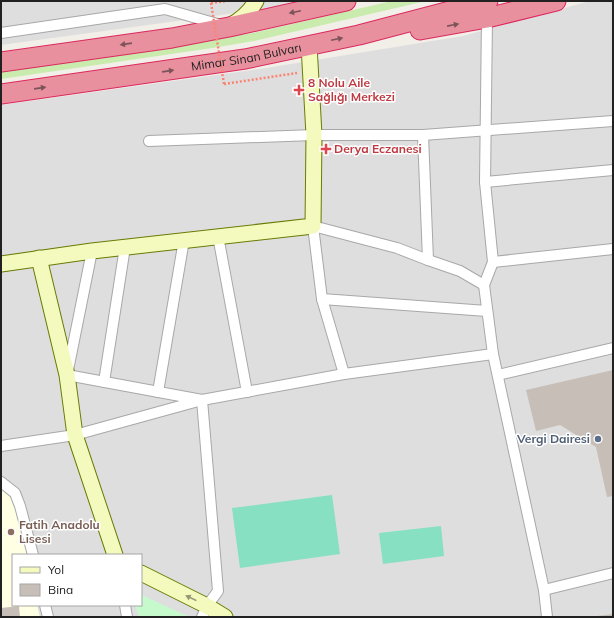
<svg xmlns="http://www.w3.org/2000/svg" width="614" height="618" font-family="Mulish,sans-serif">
	<rect width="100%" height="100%" fill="#f1efe8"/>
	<!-- residential -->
	<g fill="#dfdede" fill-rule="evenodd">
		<polygon points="1,1 298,1 266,9 1,45"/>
		<path d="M590,1h23v616h-612v-512l259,-36 203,-33zM13,555h128v50h-128z"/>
	</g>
	<!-- education -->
	<polygon fill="#feffe3" points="1,489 11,498 17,510 27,555 13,555 13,605 37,605 40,617 1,617"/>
	<!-- grass -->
	<polygon fill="#c9ebae" points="392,1 426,1 254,41 212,48 1,79 1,72 253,33"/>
	<!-- park -->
	<polygon fill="#c6facd" points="141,595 142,595 189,617 139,617 135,605 141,605"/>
	<!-- pitch -->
	<g fill="#86e0c1">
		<polygon points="332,495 340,554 240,568 232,508"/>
		<polygon points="441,526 444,556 383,564 379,533"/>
	</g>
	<!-- building -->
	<g fill="#c6beb7">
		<polygon points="613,370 613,496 607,497 596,447 560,425 536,431 526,390"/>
		<polygon points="19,606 20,617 1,617 1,608"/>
		<polygon points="613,614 613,617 597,617 597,616"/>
	</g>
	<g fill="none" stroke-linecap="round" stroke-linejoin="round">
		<!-- street casing -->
		<g stroke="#a8a8a8" stroke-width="12">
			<g id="street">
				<polyline points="487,18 485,182 493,262 484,285 493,354 544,590 547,617"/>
				<polyline points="1,33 165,9 221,25"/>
				<polyline points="423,135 428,260"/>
				<polyline points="149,141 314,135 423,135 613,121"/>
				<polyline points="485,182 613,170"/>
				<polyline points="218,236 247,392"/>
				<polyline points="92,251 67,375 202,400 218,591 207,606 202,617"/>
				<polyline points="493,262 613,249"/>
				<polyline points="322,299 487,311"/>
				<polyline points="344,374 322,299 313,226 397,248 428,260 460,271 484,285"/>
				<polyline points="498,375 613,348"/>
				<polyline points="104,382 125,247"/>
				<polyline points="158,392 184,240"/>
				<polyline points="1,446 75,435 202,400 344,374 493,354"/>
				<polyline points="1,482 15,493 20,506 33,555"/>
				<polyline points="544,590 613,573"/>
				<polyline points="45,605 48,617"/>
				<polyline points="125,605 127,617"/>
			</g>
		</g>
		<!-- secondary casing -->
		<g stroke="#697b05" stroke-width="17">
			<g id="secondary">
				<path d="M231,25c11,-6 19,-13 25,-24"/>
				<polyline points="39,258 67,375 75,435 115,555"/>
				<polyline points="1,264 92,251 313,226 314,135 309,45"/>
				<polyline points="141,573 207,606 225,617"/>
			</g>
		</g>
		<!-- highway casing -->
		<g stroke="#dc285e" stroke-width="21">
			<g id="highway">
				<polyline points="420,30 487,18 556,1"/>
				<polyline points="1,62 172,38 229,27 346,1"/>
				<path id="s1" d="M1,94l244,-35 114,-24 129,-34"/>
			</g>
		</g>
		<!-- path -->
		<g stroke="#fa8470" stroke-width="2.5" stroke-dasharray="2 2" stroke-linecap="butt">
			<polyline points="211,3 227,1"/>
			<polyline points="224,84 297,73"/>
		</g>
		<!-- street -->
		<use href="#street" stroke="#fff" stroke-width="10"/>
		<!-- secondary -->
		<use href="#secondary" stroke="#f4fabd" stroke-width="15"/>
		<!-- highway -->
		<use href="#highway" stroke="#e8909d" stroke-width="19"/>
		<!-- path-bridge -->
		<polyline stroke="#fa8470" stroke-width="2.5" stroke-dasharray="2 2" stroke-linecap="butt" points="211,3 224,84"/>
	</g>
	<!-- one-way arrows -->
	<defs><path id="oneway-solid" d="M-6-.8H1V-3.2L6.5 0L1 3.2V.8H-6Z"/></defs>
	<g fill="#7b5359">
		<use href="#oneway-solid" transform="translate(295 12) rotate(168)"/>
		<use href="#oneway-solid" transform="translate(453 25) rotate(-11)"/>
		<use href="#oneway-solid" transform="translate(337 39) rotate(-12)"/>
		<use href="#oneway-solid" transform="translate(126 44) rotate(172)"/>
		<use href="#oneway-solid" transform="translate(168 71) rotate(-8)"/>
		<use href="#oneway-solid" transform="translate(40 88) rotate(-8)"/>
	</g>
	<use fill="#959877" href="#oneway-solid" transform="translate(191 598) rotate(-154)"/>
	<!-- markers -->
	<g fill="#e0444e" stroke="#fff" stroke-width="1.5">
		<path d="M297 84h4v4h4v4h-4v4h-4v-4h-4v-4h4z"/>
		<path d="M324 143h4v4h4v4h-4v4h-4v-4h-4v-4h4z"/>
	</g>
	<circle fill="#5c6f8a" stroke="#fff" stroke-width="1.5" cx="598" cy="439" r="4"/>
	<circle fill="#8d6e63" stroke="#fff" stroke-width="1.5" cx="11" cy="532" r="4"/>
	<g text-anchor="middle" stroke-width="3" stroke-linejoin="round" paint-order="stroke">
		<!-- street labels -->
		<g font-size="12" fill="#212121" stroke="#fff">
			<text dy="4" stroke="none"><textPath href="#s1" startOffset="248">Mimar Sinan Bulvarı</textPath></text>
		</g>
		<!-- health labels -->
		<g font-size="12" font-weight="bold" fill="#be3a42" stroke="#fff" text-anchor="start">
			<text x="308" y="87">8 Nolu Aile<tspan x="308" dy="14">Sağlığı Merkezi</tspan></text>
			<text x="334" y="153">Derya Eczanesi</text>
		</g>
		<!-- service labels -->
		<g font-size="12" font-weight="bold" fill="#4e5e75" stroke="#fff" text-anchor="end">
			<text x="590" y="443">Vergi Dairesi</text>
		</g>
		<!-- education labels -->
		<g font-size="12" font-weight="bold" fill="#785e54" stroke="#fff" text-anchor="start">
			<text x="19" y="529">Fatih Anadolu<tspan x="19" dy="14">Lisesi</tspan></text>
		</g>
	</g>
	<!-- border -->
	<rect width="614" height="618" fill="none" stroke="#212121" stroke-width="4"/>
	<!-- legend -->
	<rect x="12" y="554" width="130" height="52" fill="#ffffff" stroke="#a6a6a6"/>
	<rect x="20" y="567" width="20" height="6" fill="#f4fabd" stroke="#a6a6a6"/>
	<text x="48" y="574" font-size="12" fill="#212121">Yol</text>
	<rect x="20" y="584" width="20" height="12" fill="#c6beb7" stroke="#a6a6a6"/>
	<text x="48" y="594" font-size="12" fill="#212121">Bina</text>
</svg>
